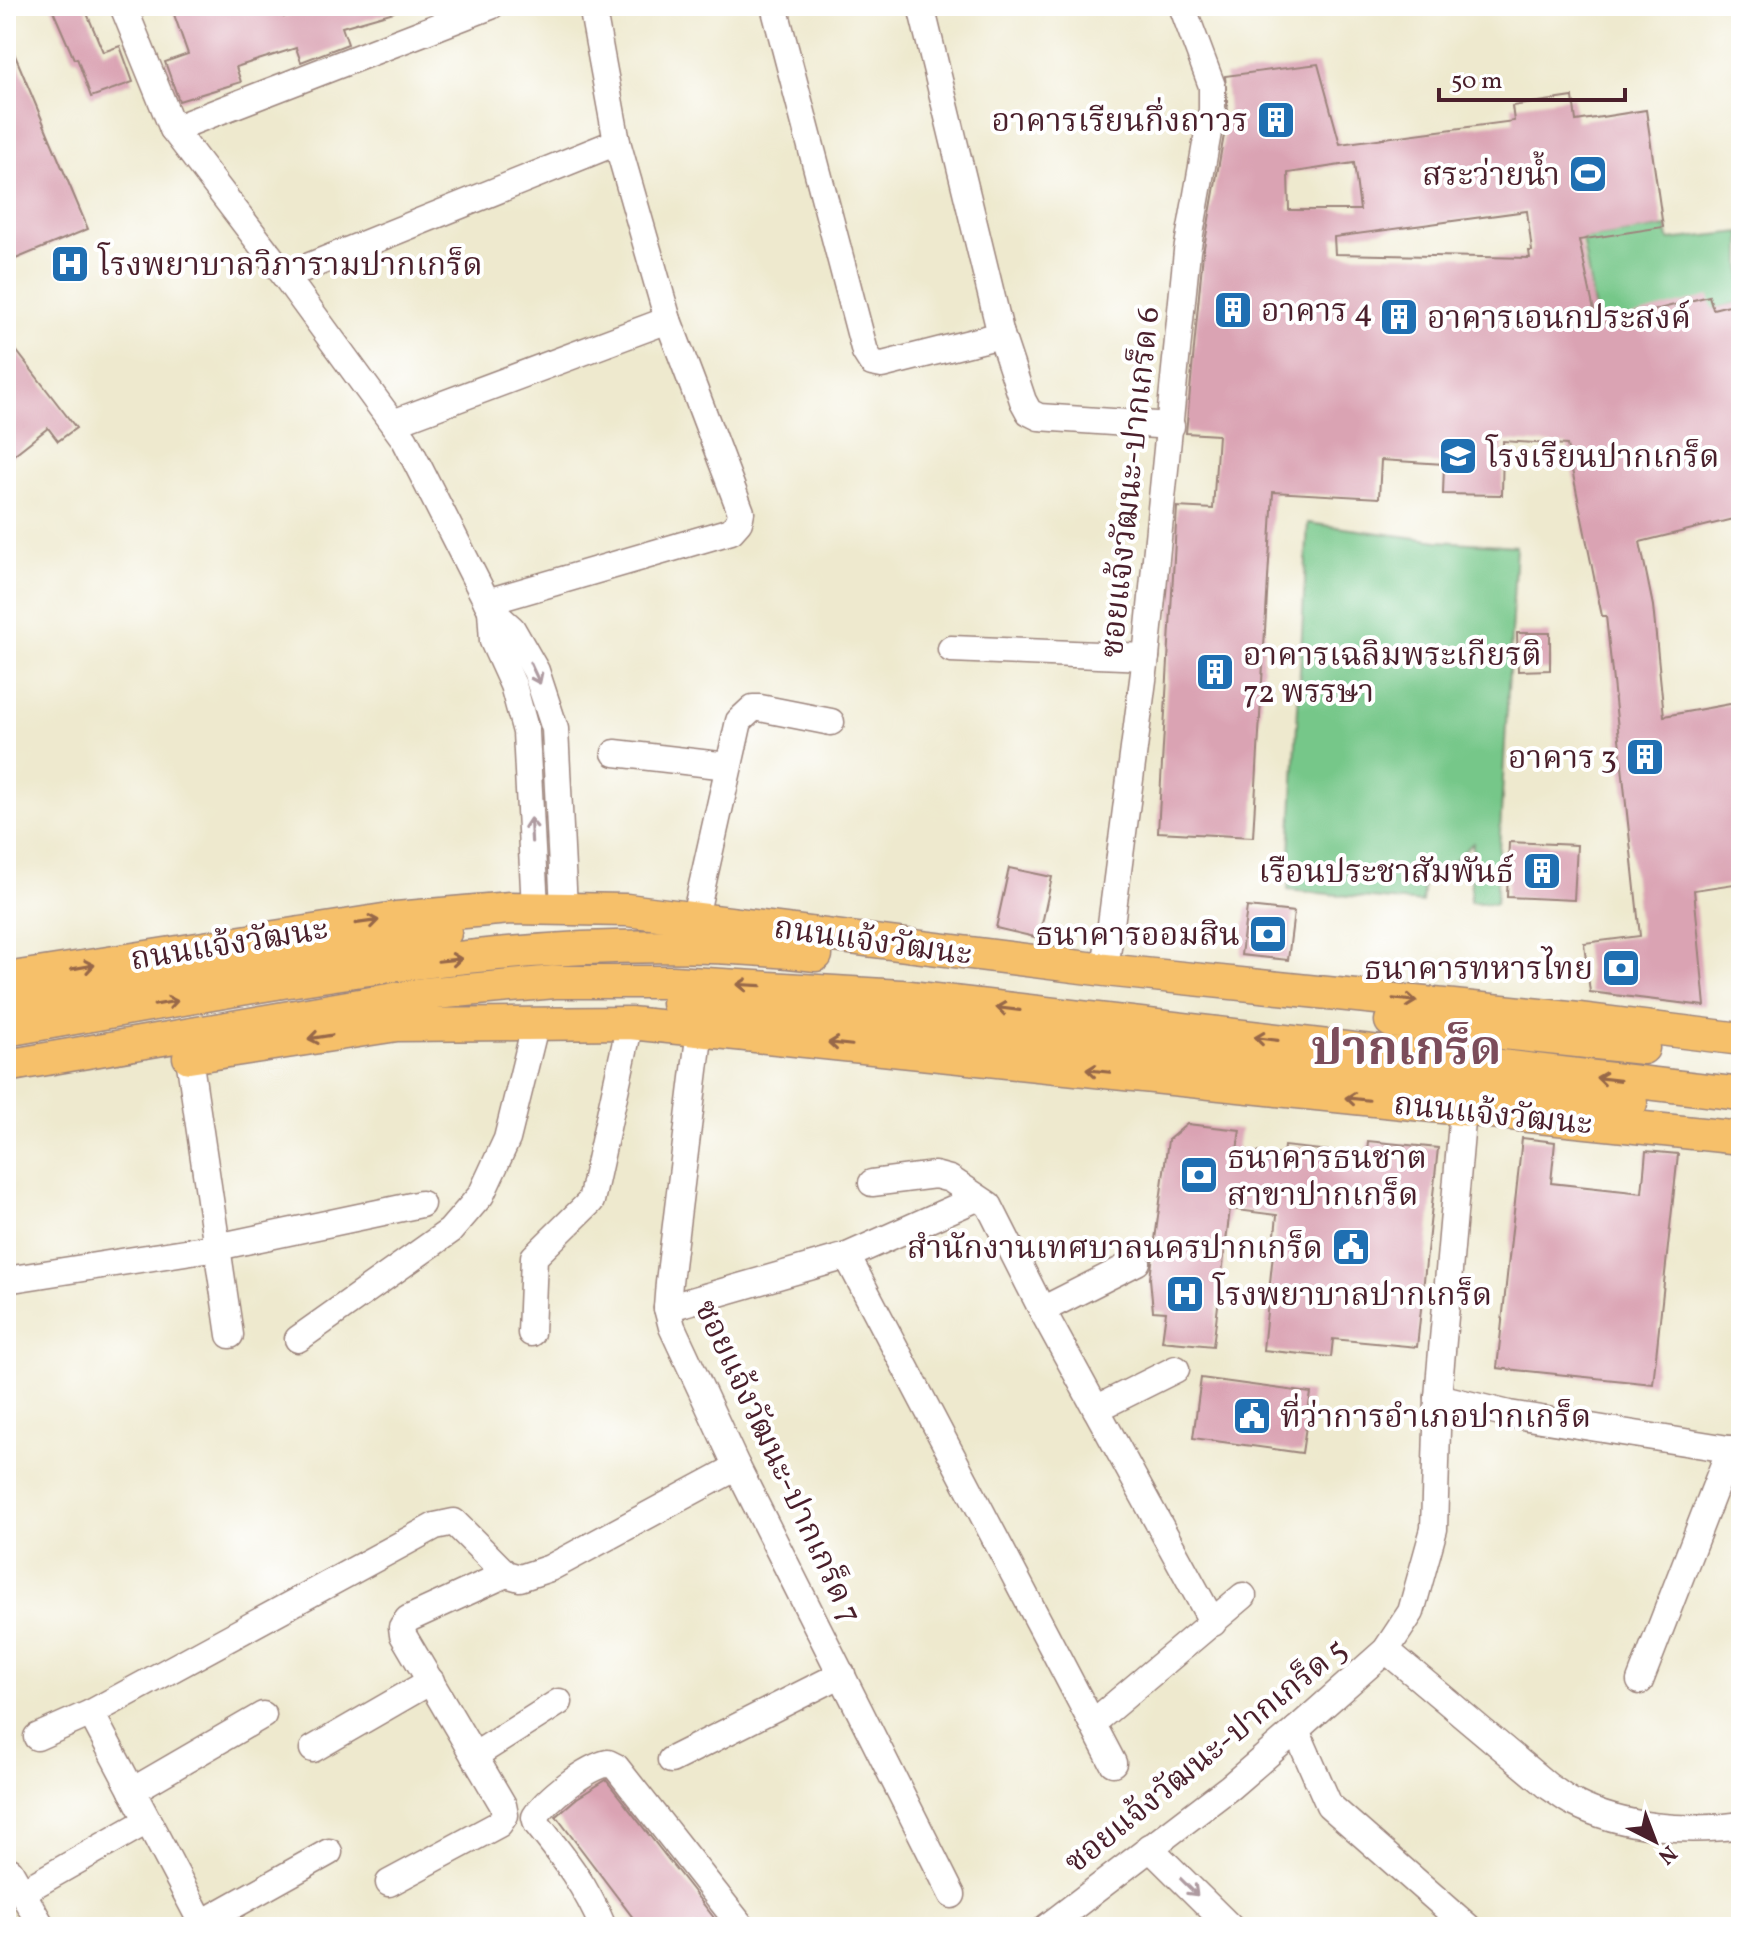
<svg xmlns="http://www.w3.org/2000/svg" width="1747" height="1933" font-family="Vollkorn,'Noto Serif Thai',serif">
	<rect width="100%" height="100%" fill="#fff"/>
	<filter id="ink" filterUnits="userSpaceOnUse"><feTurbulence type="fractalNoise" baseFrequency=".0125" numOctaves="2"/><feDisplacementMap in="SourceGraphic" scale="16" xChannelSelector="R" yChannelSelector="G"/><feConvolveMatrix kernelMatrix="1 2 1 2 8 2 1 2 1" color-interpolation-filters="sRGB"/></filter>
	<filter id="wash" filterUnits="userSpaceOnUse"><feTurbulence type="fractalNoise" baseFrequency=".006" numOctaves="4" result="noise"/><feDisplacementMap in="SourceGraphic" scale="32" xChannelSelector="R" yChannelSelector="G"/><feGaussianBlur stdDeviation="1.8" result="paint"/><feColorMatrix in="noise" values="0 0 0 0 0 0 0 0 0 0 0 0 0 0 0 0 0 1.4 0 .05"/><feComposite in="paint" operator="in"/></filter>
	<g filter="url(#wash)">
		<rect width="100%" height="100%" fill="#eee9ce"/>
		<!-- green -->
		<g fill="#76c789" stroke="#60735a" stroke-width="2">
			<polygon points="1667,227 1669,240 1741,232 1741,302 1600,340 1582,239"/>
			<polygon points="1308,523 1438,541 1516,546 1496,904 1470,902 1473,843 1445,869 1425,873 1422,903 1288,890"/>
		</g>
		<g id="blocks">
			<!-- building -->
			<g fill="#daa3b3" fill-rule="evenodd">
				<polygon points="51,6 84,6 103,52 120,46 133,82 91,97 77,58 74,59"/>
				<polygon points="171,6 281,6 284,17 313,6 394,6 394,12 342,27 348,44 301,62 296,48 236,67 241,82 179,101 165,62 188,54"/>
				<polygon points="6,34 88,229 6,263"/>
				<path d="M1318,64l22,80 174,-23 -2,-15 61,-9 3,24 70,-11 17,117 -84,13 18,85 112,-29 4,13 28,-7v215l-101,25 13,64 11,110 77,-14v181l-47,7 11,116 -115,-14 -6,-49 56,-7 -34,-320h-4l-35,-171 -64,-4 -1,54 -59,-1 1,-30 -63,-4 -2,38 -106,-6 -20,345 -95,-5 19,-325 36,2 5,-74 -32,-2 17,-180 25,-140 -3,-37zM1354,163l6,47h-71l-1,-37zM1527,211l5,40h-3l1,7 -195,-4 -1,-17z"/>
				<polygon points="6,337 76,428 58,441 48,428 6,461"/>
				<polygon points="1517,633 1550,633 1550,670 1518,671"/>
				<polygon points="1509,842 1577,845 1574,900 1507,897"/>
				<polygon points="1009,868 1052,877 1039,938 996,928"/>
				<polygon points="1247,907 1294,912 1288,960 1241,955"/>
				<polygon points="1187,1124 1240,1130 1237,1150 1283,1155 1284,1146 1367,1155 1368,1141 1438,1148 1417,1347 1333,1339 1331,1357 1263,1350 1277,1215 1230,1209 1213,1346 1162,1341 1166,1312 1153,1311 1150,1278 1168,1140"/>
				<polygon points="1522,1138 1555,1142 1551,1183 1642,1193 1646,1151 1678,1154 1653,1384 1497,1368"/>
				<polygon points="1201,1378 1311,1393 1302,1453 1193,1438"/>
				<polygon points="606,1780 711,1914 721,1927 640,1927 556,1816 577,1798"/>
			</g>
		</g>
	</g>
	<g filter="url(#ink)">
		<use href="#blocks" fill-opacity="0" stroke="#9c847c" stroke-width="2"/>
		<g fill="none" stroke-linecap="round" stroke-linejoin="round">
			<!-- minor casing -->
			<g stroke="#9c847c" stroke-width="29">
				<g id="minor">
					<polyline points="123,6 173,129 285,276 405,440 487,602 491,610 512,629 536,671 555,729 564,908"/>
					<polyline points="774,6 865,352 872,363 882,365 1001,335"/>
					<polyline points="921,6 1001,335 1023,401 1029,412 1039,417 1171,426"/>
					<polyline points="173,129 491,6"/>
					<polyline points="285,276 617,142"/>
					<polyline points="393,423 668,320"/>
					<polyline points="487,602 731,531 739,522 741,512 668,320 617,142 592,6"/>
					<polyline points="491,610 493,641 513,685 526,732 535,908"/>
					<polyline points="951,649 1146,657"/>
					<polyline points="615,753 728,766"/>
					<polyline points="695,917 739,721 753,708 760,708 831,722"/>
					<polyline points="1105,970 1146,657 1187,251 1212,110 1212,86 1182,6"/>
					<polyline points="700,1029 669,1282 667,1308 672,1327 737,1467 952,1895"/>
					<polyline points="189,1057 230,1335"/>
					<polyline points="872,1183 935,1175 950,1179 989,1205 1042,1310 1213,1623"/>
					<polyline points="847,1256 1113,1763"/>
					<polyline points="6,1280 217,1247 421,1204"/>
					<polyline points="667,1308 847,1256 977,1198"/>
					<polyline points="1042,1310 1137,1262"/>
					<polyline points="531,1333 534,1257 591,1201 630,1023"/>
					<polyline points="298,1339 450,1231 481,1195 507,1139 536,1022"/>
					<polyline points="1438,1397 1509,1414 1741,1451"/>
					<polyline points="1096,1409 1176,1369"/>
					<path d="M1386,1650l162,136c8,5 17,13 26,17 49,25 114,30 167,22"/>
					<polyline points="1640,1681 1730,1449"/>
					<polyline points="91,1713 204,1927"/>
					<polyline points="1093,1723 1243,1596"/>
					<polyline points="1296,1730 1329,1805 1468,1927"/>
					<polyline points="37,1737 91,1713 435,1526 454,1522 506,1574 520,1578 550,1568 737,1467"/>
					<polyline points="313,1749 431,1681"/>
					<polyline points="474,1756 559,1702"/>
					<polyline points="671,1760 842,1674"/>
					<polyline points="132,1791 263,1715"/>
					<polyline points="1149,1847 1230,1927"/>
					<polyline points="10,1871 42,1927"/>
					<polyline points="389,1883 499,1824 505,1815 503,1805 403,1635 402,1627 408,1619 506,1574"/>
					<polyline points="22,1892 147,1821"/>
					<polyline points="202,1923 329,1852"/>
					<path d="M603,1927c-17,-41 -38,-68 -66,-103l-2,-7c12,-19 51,-49 73,-54l8,4 126,160"/>
					<polyline points="1047,1927 1230,1787 1296,1730 1386,1650 1411,1612 1434,1529 1438,1397 1463,1110"/>
				</g>
			</g>
			<!-- major casing -->
			<g stroke="#9c847c" stroke-width="35">
				<g id="major">
					<polyline points="6,979 396,918 510,908 627,910 1105,970 1579,1019 1741,1039"/>
					<polyline points="678,1003 858,1019 1139,1052 1631,1103"/>
					<polyline points="6,1004 445,933"/>
					<polyline points="1391,1021 1643,1048"/>
					<path d="M6,1030c266,-45 539,-107 810,-75"/>
					<polyline points="189,1057 397,1025 630,1023 1741,1138"/>
					<polyline points="6,1066 424,994 555,982 673,982 901,996 1741,1094"/>
				</g>
			</g>
			<!-- minor -->
			<use href="#minor" stroke="#fff" stroke-width="26"/>
			<!-- major -->
			<use href="#major" stroke="#f6c06b" stroke-width="32"/>
		</g>
		<!-- one-way arrows -->
		<defs><path id="oneway-shaft" d="M-6 0H5M1.5-3L5.5 0L1.5 3" fill="none" stroke-width="1.6" stroke-linecap="round" stroke-linejoin="round" transform="scale(2)"/></defs>
		<g stroke="#ae9aa0">
			<use href="#oneway-shaft" transform="translate(535 673) rotate(65)"/>
			<use href="#oneway-shaft" transform="translate(531 830) rotate(-93)"/>
			<use href="#oneway-shaft" transform="translate(1189 1887) rotate(45)"/>
		</g>
		<g stroke="#976748">
			<use href="#oneway-shaft" transform="translate(367 922) rotate(-8)"/>
			<use href="#oneway-shaft" transform="translate(450 960) rotate(-6)"/>
			<use href="#oneway-shaft" transform="translate(83 967) rotate(-10)"/>
			<use href="#oneway-shaft" transform="translate(749 985) rotate(-177)"/>
			<use href="#oneway-shaft" transform="translate(1405 1000) rotate(6)"/>
			<use href="#oneway-shaft" transform="translate(166 1003) rotate(-10)"/>
			<use href="#oneway-shaft" transform="translate(1008 1009) rotate(-173)"/>
			<use href="#oneway-shaft" transform="translate(320 1037) rotate(171)"/>
			<use href="#oneway-shaft" transform="translate(1266 1039) rotate(-173)"/>
			<use href="#oneway-shaft" transform="translate(840 1044) rotate(-174)"/>
			<use href="#oneway-shaft" transform="translate(1098 1071) rotate(-174)"/>
			<use href="#oneway-shaft" transform="translate(1608 1079) rotate(-173)"/>
			<use href="#oneway-shaft" transform="translate(1357 1099) rotate(-174)"/>
		</g>
	</g>
	<!-- icons -->
	<defs>
		<g id="building-square" transform="scale(2)"><rect x="-9" y="-9" width="18" height="18" rx="4" fill="#1f6fb2" stroke="#fff"/><path d="M-4-6H4V6H1V3H-1V6H-4ZM-2.5-4.3h1.7v1.8h-1.7ZM.8-4.3h1.7v1.8H.8ZM-2.5-1h1.7V.8h-1.7ZM.8-1h1.7V.8H.8Z" fill="#fff"/></g>
		<g id="stadium-square" transform="scale(2)"><rect x="-9" y="-9" width="18" height="18" rx="4" fill="#1f6fb2" stroke="#fff"/><path d="M0-5a6.5 5 0 1 0 0 10a6.5 5 0 1 0 0-10ZM-3.5-1.8h7v3.6h-7Z" fill="#fff"/></g>
		<g id="hospital-square" transform="scale(2)"><rect x="-9" y="-9" width="18" height="18" rx="4" fill="#1f6fb2" stroke="#fff"/><path d="M-5-5h3v3.5h4V-5h3V5h-3V1.5h-4V5h-3Z" fill="#fff"/></g>
		<g id="school-square" transform="scale(2)"><rect x="-9" y="-9" width="18" height="18" rx="4" fill="#1f6fb2" stroke="#fff"/><path d="M0-5L7-2L0 1L-7-2ZM-4 1L0 2.5L4 1V4Q0 6-4 4Z" fill="#fff"/></g>
		<g id="bank-square" transform="scale(2)"><rect x="-9" y="-9" width="18" height="18" rx="4" fill="#1f6fb2" stroke="#fff"/><path d="M-6-4H6V4H-6ZM0-2.3a2.3 2.3 0 1 0 0 4.6a2.3 2.3 0 1 0 0-4.6Z" fill="#fff"/></g>
		<g id="civic-square" transform="scale(2)"><rect x="-9" y="-9" width="18" height="18" rx="4" fill="#1f6fb2" stroke="#fff"/><path d="M-.6-6.5H3V-4.5H.6V-3L4-1V1h2V6H-6V1h2V-1L-.6-3ZM-1.2 2.5V6h2.4V2.5Z" fill="#fff"/></g>
	</defs>
	<g fill-rule="evenodd">
		<use href="#building-square" x="1276" y="120"/>
		<use href="#stadium-square" x="1588" y="174"/>
		<use href="#hospital-square" x="70" y="264"/>
		<use href="#building-square" x="1233" y="310"/>
		<use href="#building-square" x="1399" y="317"/>
		<use href="#school-square" x="1458" y="456"/>
		<use href="#building-square" x="1215" y="672"/>
		<use href="#building-square" x="1645" y="757"/>
		<use href="#building-square" x="1542" y="871"/>
		<use href="#bank-square" x="1268" y="934"/>
		<use href="#bank-square" x="1621" y="968"/>
		<use href="#bank-square" x="1199" y="1175"/>
		<use href="#civic-square" x="1351" y="1247"/>
		<use href="#hospital-square" x="1185" y="1294"/>
		<use href="#civic-square" x="1252" y="1416"/>
	</g>
	<g text-anchor="middle" stroke-width="8" stroke-linejoin="round" paint-order="stroke">
		<!-- poi labels -->
		<g font-size="32" fill="#4a1f2b" stroke="#fff" text-anchor="start">
			<text x="1248" y="131" text-anchor="end">อาคารเรียนกึ่งถาวร</text>
			<text x="1560" y="185" text-anchor="end">สระว่ายน้ำ</text>
			<text x="98" y="275">โรงพยาบาลวิภารามปากเกร็ด</text>
			<text x="1261" y="321">อาคาร 4</text>
			<text x="1427" y="328">อาคารเอนกประสงค์</text>
			<text x="1486" y="467">โรงเรียนปากเกร็ด</text>
			<text x="1243" y="665">อาคารเฉลิมพระเกียรติ<tspan x="1243" dy="37">72 พรรษา</tspan></text>
			<text x="1617" y="768" text-anchor="end">อาคาร 3</text>
			<text x="1514" y="882" text-anchor="end">เรือนประชาสัมพันธ์</text>
			<text x="1240" y="945" text-anchor="end">ธนาคารออมสิน</text>
			<text x="1593" y="979" text-anchor="end">ธนาคารทหารไทย</text>
			<text x="1227" y="1168">ธนาคารธนชาต<tspan x="1227" dy="37">สาขาปากเกร็ด</tspan></text>
			<text x="1323" y="1258" text-anchor="end">สำนักงานเทศบาลนครปากเกร็ด</text>
			<text x="1213" y="1305">โรงพยาบาลปากเกร็ด</text>
			<text x="1280" y="1427">ที่ว่าการอำเภอปากเกร็ด</text>
		</g>
		<!-- street labels -->
		<g font-size="32" fill="#4a1f2b" stroke="#fff">
			<text transform="translate(1129 482) rotate(-84)" y="11">ซอยแจ้งวัฒนะ-ปากเกร็ด 6</text>
			<text transform="translate(873 940) rotate(8)" y="11">ถนนแจ้งวัฒนะ</text>
			<text transform="translate(229 943) rotate(-9)" y="11">ถนนแจ้งวัฒนะ</text>
			<text transform="translate(1493 1113) rotate(6)" y="11">ถนนแจ้งวัฒนะ</text>
			<text transform="translate(779 1461) rotate(65)" y="11">ซอยแจ้งวัฒนะ-ปากเกร็ด 7</text>
			<text transform="translate(1205 1755) rotate(-39)" y="11">ซอยแจ้งวัฒนะ-ปากเกร็ด 5</text>
		</g>
		<!-- town labels -->
		<g font-size="48" font-weight="bold" fill="#7c4d5b" stroke="#fff">
			<text x="1406" y="1064">ปากเกร็ด</text>
		</g>
	</g>
	<!-- margin -->
	<rect width="1747" height="1933" fill="none" stroke="#fff" stroke-width="32"/>
	<!-- north arrow -->
	<g transform="translate(1655 1841) rotate(138)" stroke="#ffffff" stroke-width="6" paint-order="stroke">
	<path d="M0-6L14 30L0 20L-14 30Z" fill="#4a1f2b"/>
	<text y="-12" font-size="22" font-weight="bold" text-anchor="middle" fill="#4a1f2b">N</text>
	</g>
	<!-- scale -->
	<path d="M1439 88v12h186v-12" fill="none" stroke="#4a1f2b" stroke-width="4"/>
	<text x="1451" y="88" font-size="24" fill="#4a1f2b" stroke="#ffffff" stroke-width="6" paint-order="stroke">50 m</text>
</svg>
